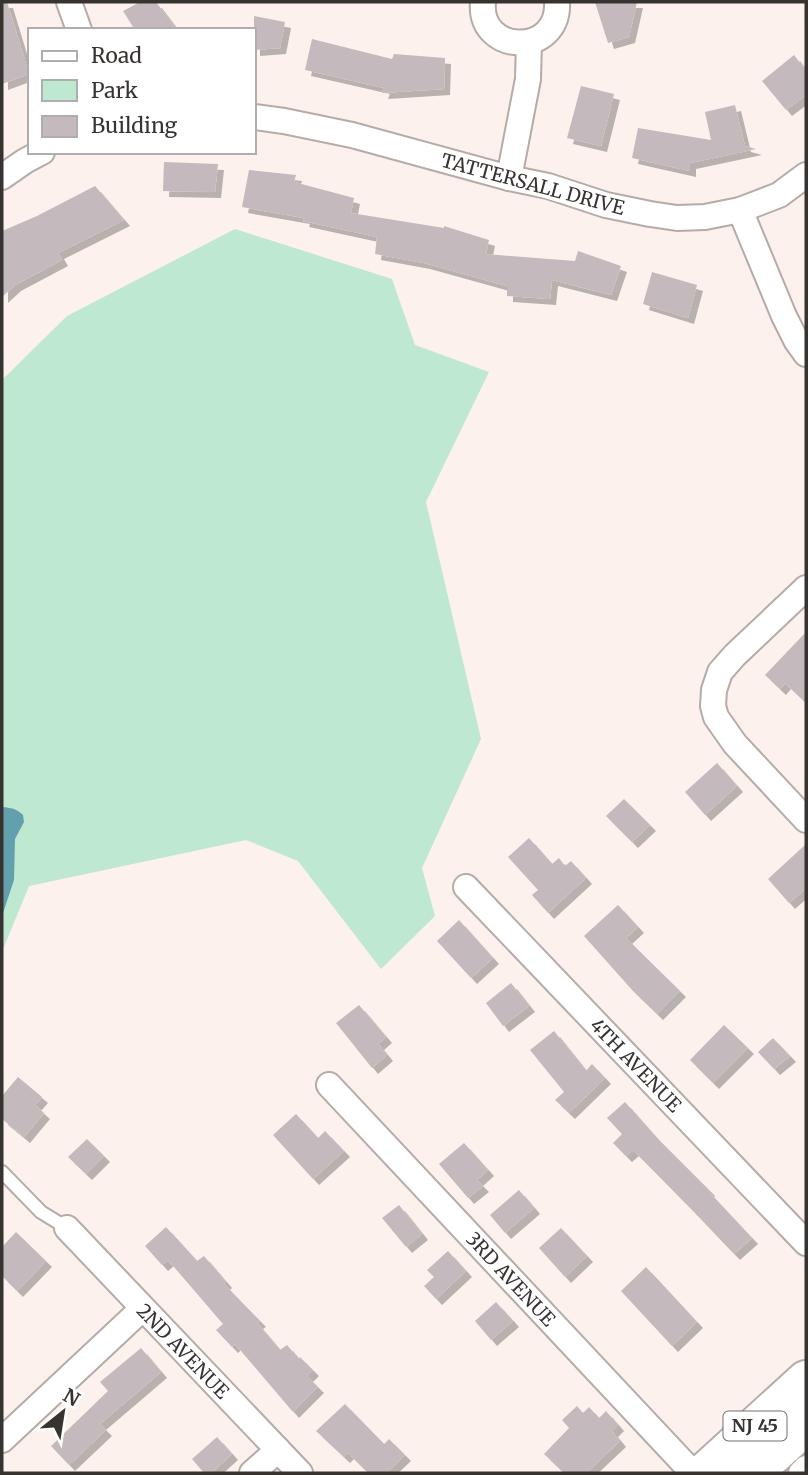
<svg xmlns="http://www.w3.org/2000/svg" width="808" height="1475" font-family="Merriweather,serif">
	<defs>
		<filter id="shadow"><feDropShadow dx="6" dy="6" stdDeviation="0" flood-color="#0004"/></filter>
	</defs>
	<rect width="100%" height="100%" fill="#fcf1ec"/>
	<!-- green -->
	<polygon fill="#bee8d0" points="235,229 392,279 415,345 489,372 426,502 481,739 422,868 435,916 381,969 298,861 246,840 29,886 2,952 2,380 67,316"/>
	<!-- water -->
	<path fill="#62a0ae" d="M2,807c9,1 14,1 21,8l1,7 -9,17 -1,41 -12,36z"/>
	<!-- building -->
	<g fill="#c4babd" filter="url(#shadow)">
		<polygon points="2,2 7,2 29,74 2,84"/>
		<polygon points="140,2 156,2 177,30 135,30 123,11"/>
		<polygon points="595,2 637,2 629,37 608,43"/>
		<polygon points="254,16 285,22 280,48 254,50"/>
		<polygon points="312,39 392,59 394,54 445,58 444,89 382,93 384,88 305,70"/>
		<polygon points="794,55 806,71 806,95 786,110 762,81"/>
		<polygon points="581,86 614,94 601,146 567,138"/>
		<polygon points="735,105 745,146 756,149 690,163 690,171 632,158 638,128 711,140 705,112"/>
		<polygon points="164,162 218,164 215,192 163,191"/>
		<polygon points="249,170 296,175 294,182 354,198 351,213 444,228 444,226 489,240 486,254 575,261 578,251 621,266 611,295 552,280 550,299 507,296 507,286 424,263 375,254 377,237 303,221 304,218 242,207"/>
		<polygon points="95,186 124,220 58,253 62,260 15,285 2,297 2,231 37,216"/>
		<polygon points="652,272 697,285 688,318 643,304"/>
		<polygon points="806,632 806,703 785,683 780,689 765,675"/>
		<polygon points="717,763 737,786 705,815 685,792"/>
		<polygon points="624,799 650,825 632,842 606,816"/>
		<polygon points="529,838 552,864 559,858 565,866 571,861 586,878 548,913 532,895 538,890 508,857"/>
		<polygon points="806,844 806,888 789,903 768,879"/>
		<polygon points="618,905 638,927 626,938 680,991 657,1014 633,991 584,936"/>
		<polygon points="459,920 493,958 471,978 437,941"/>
		<polygon points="511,983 529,1006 503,1026 486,1003"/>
		<polygon points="359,1005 386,1037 378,1044 387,1055 372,1068 336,1023"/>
		<polygon points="724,1025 748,1048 713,1083 690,1060"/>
		<polygon points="554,1031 586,1071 592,1064 605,1078 569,1113 555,1100 564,1092 530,1050"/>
		<polygon points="773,1038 790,1056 774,1069 758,1052"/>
		<polygon points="18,1077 42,1097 35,1105 44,1113 24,1137 2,1119 2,1096"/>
		<polygon points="625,1102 656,1137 709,1190 708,1191 752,1238 734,1254 695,1213 633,1150 626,1156 613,1143 622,1134 607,1118"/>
		<polygon points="296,1114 318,1138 325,1131 344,1151 313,1179 273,1135"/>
		<polygon points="87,1139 104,1156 86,1174 68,1157"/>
		<polygon points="464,1143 488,1170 477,1180 483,1186 468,1198 439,1164"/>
		<polygon points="519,1190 534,1208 505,1233 490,1215"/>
		<polygon points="399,1205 422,1234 406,1247 382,1218"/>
		<polygon points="166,1227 197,1261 204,1256 226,1282 224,1284 260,1321 257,1323 280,1350 287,1345 299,1359 300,1357 313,1370 307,1376 318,1387 293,1412 235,1344 232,1347 216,1330 223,1324 168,1260 162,1265 145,1246"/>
		<polygon points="561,1228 587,1256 565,1277 539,1248"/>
		<polygon points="16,1232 46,1261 17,1291 2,1276 2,1247"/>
		<polygon points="448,1251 466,1271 436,1299 424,1286 434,1277 427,1270"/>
		<polygon points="646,1267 697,1322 672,1346 621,1291"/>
		<polygon points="496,1302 513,1321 491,1340 475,1321"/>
		<polygon points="141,1348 161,1372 100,1424 106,1430 69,1465 51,1446 108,1391 100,1382"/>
		<polygon points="345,1404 384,1444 389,1439 405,1455 386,1473 368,1473 348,1453 344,1457 316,1431"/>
		<polygon points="577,1406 583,1413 589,1407 599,1418 606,1411 618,1425 612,1431 620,1441 586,1473 564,1473 544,1454 569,1428 562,1420"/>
		<polygon points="217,1437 232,1454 211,1473 204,1473 192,1459"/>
	</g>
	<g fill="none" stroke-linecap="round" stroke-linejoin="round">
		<!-- lane casing -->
		<g stroke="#b5aba7" stroke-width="16">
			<polyline id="lane" points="2,1172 41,1212 67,1228"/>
		</g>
		<!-- street casing -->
		<g stroke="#b5aba7" stroke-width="28">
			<g id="street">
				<polyline points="69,2 79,30"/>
				<path d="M483,2c-5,53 77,55 74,0"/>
				<polyline points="254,117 284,121 352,135 509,178 548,186 606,205 650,214 677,218 705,217 740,210 779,195 806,175"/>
				<polyline points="2,177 25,161 42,152"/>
				<polyline points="509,178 528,79 529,42"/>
				<polyline points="740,210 784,316 796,340 806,354"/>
				<polyline points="806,588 735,655 720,672 714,690 713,706 716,717 735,744 806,820"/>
				<polyline points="466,887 806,1243"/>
				<polyline points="329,1085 693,1473"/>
				<polyline points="67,1228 300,1473"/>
				<polyline points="2,1440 142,1309"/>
				<polyline points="252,1473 278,1450"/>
				<polyline points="801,1473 806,1468"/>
			</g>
		</g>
		<!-- primary casing -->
		<g stroke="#b5aba7" stroke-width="42">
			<g id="primary">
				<polyline points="704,1473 806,1380"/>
				<polyline points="753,1473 806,1425"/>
			</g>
		</g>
		<!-- lane -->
		<use href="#lane" stroke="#fff" stroke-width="12"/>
		<!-- street -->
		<use href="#street" stroke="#fff" stroke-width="24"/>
		<!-- primary -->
		<use href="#primary" stroke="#fff" stroke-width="38"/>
	</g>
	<g text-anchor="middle" stroke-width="7" stroke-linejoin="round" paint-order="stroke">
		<!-- shield labels -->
		<rect fill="#fff" stroke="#73706f" stroke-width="2" x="723.5" y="1411.5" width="63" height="29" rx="5"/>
		<g font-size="18" font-weight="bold" fill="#373331">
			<text x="755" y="1432">NJ 45</text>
		</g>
		<!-- street labels -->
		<g font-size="19" fill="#373331" stroke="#fff">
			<text transform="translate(533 184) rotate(15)" y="7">TATTERSALL DRIVE</text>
			<text transform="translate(636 1065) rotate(46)" y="7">4TH AVENUE</text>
			<text transform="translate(511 1279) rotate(47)" y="7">3RD AVENUE</text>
			<text transform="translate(183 1351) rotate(46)" y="7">2ND AVENUE</text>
		</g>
	</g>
	<!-- border -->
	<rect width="808" height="1475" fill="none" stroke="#373331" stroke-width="7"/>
	<!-- legend -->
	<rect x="28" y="28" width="228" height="126" fill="#ffffff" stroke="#afadad" stroke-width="2"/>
	<rect x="42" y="51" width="35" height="10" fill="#ffffff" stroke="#afadad" stroke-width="2"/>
	<text x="91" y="63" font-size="21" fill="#373331">Road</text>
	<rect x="42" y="80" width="35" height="21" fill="#bee8d0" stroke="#afadad" stroke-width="2"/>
	<text x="91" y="98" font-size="21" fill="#373331">Park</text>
	<rect x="42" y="116" width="35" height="21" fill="#c4babd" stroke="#afadad" stroke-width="2"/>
	<text x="91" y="133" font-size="21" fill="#373331">Building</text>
	<!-- north arrow -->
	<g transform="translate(63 1412) rotate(30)" stroke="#ffffff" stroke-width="5" paint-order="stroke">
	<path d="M0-5L12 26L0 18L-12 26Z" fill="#373331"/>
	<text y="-10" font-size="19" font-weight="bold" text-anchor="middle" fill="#373331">N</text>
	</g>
</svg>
